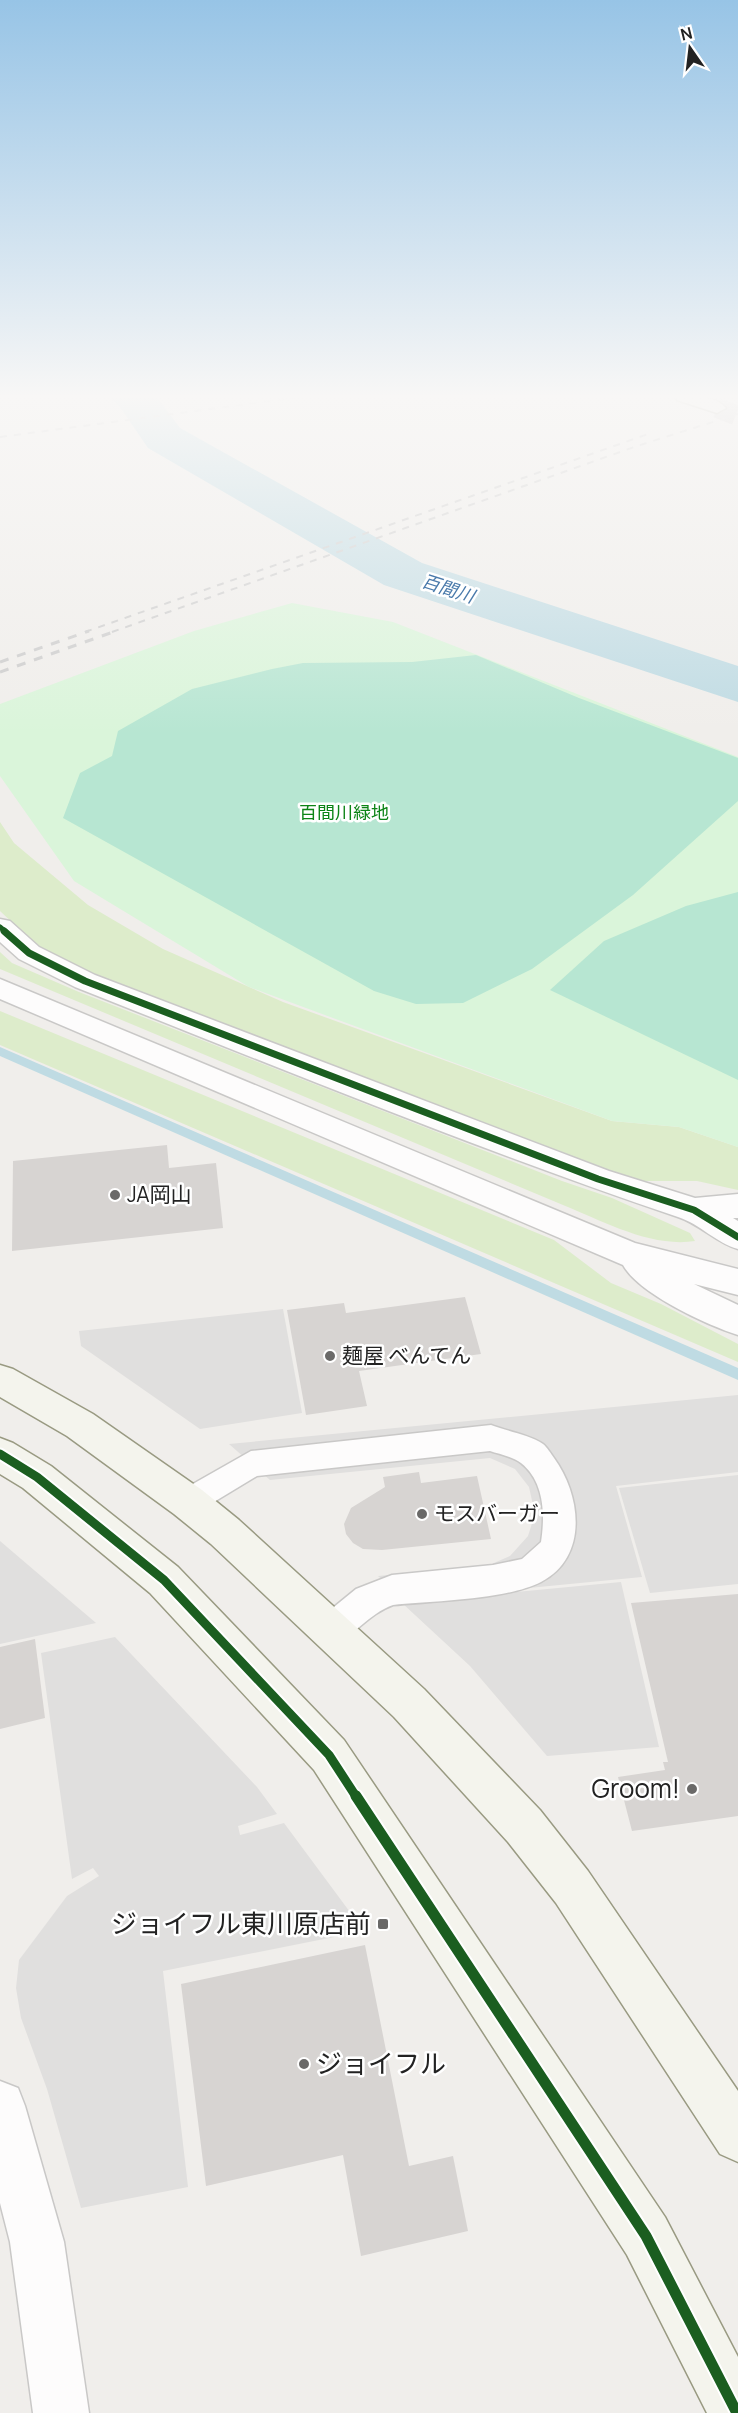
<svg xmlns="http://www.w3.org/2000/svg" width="738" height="2413" font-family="Manrope,'Noto Sans JP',sans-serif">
	<rect width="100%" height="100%" fill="#f0eeeb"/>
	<!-- grass -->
	<g fill="#ddeccb">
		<polygon points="0,822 14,843 88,905 163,949 283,1002 612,1121 679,1127 738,1147 738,1190 697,1181 639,1181 584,1165 96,975 38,947 0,911"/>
		<path d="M0,952l12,11 67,29 483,189 50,17 78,35 5,8c-44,7 -92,-20 -132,-36l-563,-236z"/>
		<polygon points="0,1011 554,1240 611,1283 661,1304 738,1344 738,1362 0,1045"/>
	</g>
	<!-- park -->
	<polygon fill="#daf5da" points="292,603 393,622 738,757 738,1147 679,1127 612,1121 249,987 74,881 0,776 0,704 194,631"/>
	<!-- pitch -->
	<g fill="#b7e6d2">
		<polygon points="476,655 579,698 738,758 738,801 633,895 532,969 463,1003 416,1004 374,991 63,818 80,773 112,756 118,731 192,689 272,669 303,663 412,662"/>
		<polygon points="738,892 738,1080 550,990 604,941 686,906"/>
	</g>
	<!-- parking -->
	<g fill="#e0dfde">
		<polygon points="283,1309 302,1413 200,1429 81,1346 79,1331"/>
		<polygon points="738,1395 738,1472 616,1486 642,1577 403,1600 378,1576 487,1566 510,1556 528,1536 535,1514 529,1487 515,1469 490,1458 270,1480 229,1444"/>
		<polygon points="738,1475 738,1584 650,1593 619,1488"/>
		<polygon points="0,1541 96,1623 0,1644"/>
		<polygon points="621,1582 659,1747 547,1756 470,1666 402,1603"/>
		<polygon points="115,1637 257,1787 277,1814 238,1826 240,1835 284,1823 364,1931 163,1971 188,2187 81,2208 47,2089 21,2018 16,1988 19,1960 67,1896 99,1876 93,1868 72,1879 41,1653"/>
	</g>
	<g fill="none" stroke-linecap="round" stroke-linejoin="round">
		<!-- stream -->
		<polygon fill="#bfdbe3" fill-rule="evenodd" points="0,1047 738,1368 738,1380 0,1056"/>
		<!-- river -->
		<polygon fill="#bfdbe3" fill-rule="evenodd" points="108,396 156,396 180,428 422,563 738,666 738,702 384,585 148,448 120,407"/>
	</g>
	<!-- building -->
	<g fill="#d7d4d2">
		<polygon points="167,1145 169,1168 216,1163 223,1228 12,1251 13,1161"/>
		<polygon points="465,1297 481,1354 359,1371 367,1406 306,1415 287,1310 344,1303 346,1313"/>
		<polygon points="419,1472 421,1483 477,1476 491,1539 382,1550 363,1549 353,1543 346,1534 344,1524 351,1508 385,1487 383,1477"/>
		<polygon points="738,1594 738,1816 632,1831 618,1777 665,1770 663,1762 668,1762 631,1603"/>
		<polygon points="35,1639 45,1718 0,1729 0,1647"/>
		<polygon points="365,1945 409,2166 453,2156 468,2231 361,2256 343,2155 206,2186 181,1984"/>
	</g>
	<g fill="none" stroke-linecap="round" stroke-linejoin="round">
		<!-- secondary-tunnel -->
		<polyline stroke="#c7c5c3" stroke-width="20" stroke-dasharray="20 10" stroke-linecap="butt" points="717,408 738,416"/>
		<!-- lane casing -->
		<g stroke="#c9c8c7" stroke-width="3">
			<path id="lane" d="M491,1425c15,6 39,10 52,19 4,3 8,10 11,14 27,37 35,99 -13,124 -35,18 -108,19 -148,23 -25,9 -39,32 -63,41l-12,-4 -5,-11 5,-11 38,-31 36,-14 101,-10 29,-6 19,-17c4,-26 4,-60 -20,-79 -7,-6 -22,-9 -31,-12l-233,25 -58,35 -11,4 -11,-4 -5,-9 5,-9 74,-42z"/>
		</g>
		<!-- street casing -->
		<g stroke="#c9c8c7" stroke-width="3">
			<g id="street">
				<path d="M0,919l10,2 29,26 56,28 514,196 86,27 43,-4v24h-5l5,3v28c-22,-6 -38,-25 -60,-32 -204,-69 -403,-151 -603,-230l-56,-28 -19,-17z"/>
				<path d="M0,979l635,264 103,26v26l-44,-11 44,21v30c-31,-10 -99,-41 -115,-70l-623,-266z"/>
				<polygon points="0,2081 18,2088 25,2106 64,2242 89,2413 33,2413 10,2242 0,2203"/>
			</g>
		</g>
		<!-- secondary casing -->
		<g stroke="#999a82" stroke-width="3">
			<g id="secondary">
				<path d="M674,396c16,-1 41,-1 52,12l-9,5 -40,-13z"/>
				<polygon points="0,1365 13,1369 93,1414 202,1490 239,1520 424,1689 540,1810 588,1871 738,2091 738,2162 720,2154 556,1903 508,1842 394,1717 211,1544 174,1514 67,1436 0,1397"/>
				<polygon points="0,1438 13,1443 51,1466 178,1567 344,1740 665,2217 738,2357 738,2413 707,2413 627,2255 314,1770 150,1593 23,1488 0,1474"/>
			</g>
		</g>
		<!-- lane -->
		<use href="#lane" fill="#fdfcfc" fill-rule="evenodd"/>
		<!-- street -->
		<use href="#street" fill="#fdfcfc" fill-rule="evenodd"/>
		<!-- secondary -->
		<use href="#secondary" fill="#f4f4ed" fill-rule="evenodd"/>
		<!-- rail-far1 -->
		<g stroke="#ccc" stroke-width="2" stroke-dasharray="7 7" stroke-linecap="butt">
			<polyline points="0,437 308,396"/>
			<polyline points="85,632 651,433"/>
			<polyline points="112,632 637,446 738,414"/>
		</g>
		<!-- rail -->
		<g stroke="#ccc" stroke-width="3" stroke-dasharray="9 9" stroke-linecap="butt">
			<polyline points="0,662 89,631"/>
			<polyline points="0,672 116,631"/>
		</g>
		<!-- cycleway-far3 casing -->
		<g stroke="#fff" stroke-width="8">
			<polyline id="cycleway-far3" points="0,927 6,932"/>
		</g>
		<!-- cycleway-far2 casing -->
		<g stroke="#fff" stroke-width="10">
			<polyline id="cycleway-far2" points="4,931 29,953 85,981 598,1179 694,1210 738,1237"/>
		</g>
		<!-- cycleway-far1 casing -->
		<g stroke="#fff" stroke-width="13">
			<polyline id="cycleway-far1" points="0,1454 37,1477 164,1580 329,1755 357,1798"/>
		</g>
		<!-- cycleway casing -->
		<g stroke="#fff" stroke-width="15">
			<polyline id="cycleway" points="356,1796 646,2236 737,2413"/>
		</g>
		<!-- cycleway-far3 -->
		<use href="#cycleway-far3" stroke="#1b5e20" stroke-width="5"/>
		<!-- cycleway-far2 -->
		<use href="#cycleway-far2" stroke="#1b5e20" stroke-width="7"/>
		<!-- cycleway-far1 -->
		<use href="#cycleway-far1" stroke="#1b5e20" stroke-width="9"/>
		<!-- cycleway -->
		<use href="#cycleway" stroke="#1b5e20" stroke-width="11"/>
	</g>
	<!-- sky -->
	<linearGradient id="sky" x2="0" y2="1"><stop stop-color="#97c4e6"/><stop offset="0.54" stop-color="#f8f7f6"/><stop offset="1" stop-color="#f8f7f6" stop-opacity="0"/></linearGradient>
	<rect width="738" height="734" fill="url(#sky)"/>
	<!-- markers -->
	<g fill="#6a6968" stroke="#fff" stroke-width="2">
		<circle cx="115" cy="1195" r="6"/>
		<circle cx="330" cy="1356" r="6"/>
		<circle cx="422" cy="1514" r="6"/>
		<circle cx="692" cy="1789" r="6"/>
		<rect x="377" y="1918" width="12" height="12" rx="3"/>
		<circle cx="304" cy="2064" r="6"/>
	</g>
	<g text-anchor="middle" stroke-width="5" stroke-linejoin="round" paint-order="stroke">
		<!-- far-water labels -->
		<g font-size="18" font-style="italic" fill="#4a7aab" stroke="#fff">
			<text transform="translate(448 589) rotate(18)" y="6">百間川</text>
		</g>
		<!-- far-park labels -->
		<g font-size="18" fill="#0c8416" stroke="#fff">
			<text x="344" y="819">百間川緑地</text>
		</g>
		<!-- poi labels -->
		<g font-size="21" fill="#222" stroke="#fff" text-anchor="start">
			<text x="127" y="1202">JA岡山</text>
			<text x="342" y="1363">麺屋 べんてん</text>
			<text x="434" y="1521">モスバーガー</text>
		</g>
		<!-- near-poi labels -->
		<g font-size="26" fill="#222" stroke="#fff" text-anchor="end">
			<text x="680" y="1798">Groom!</text>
			<text x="371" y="1933">ジョイフル東川原店前</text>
			<text x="316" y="2073" text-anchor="start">ジョイフル</text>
		</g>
	</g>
	<!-- north arrow -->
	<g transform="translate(690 48) rotate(346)" stroke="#ffffff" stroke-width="4.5" paint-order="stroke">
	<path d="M0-4.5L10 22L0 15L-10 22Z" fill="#222222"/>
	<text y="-9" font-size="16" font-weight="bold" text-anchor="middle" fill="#222222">N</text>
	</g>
</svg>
